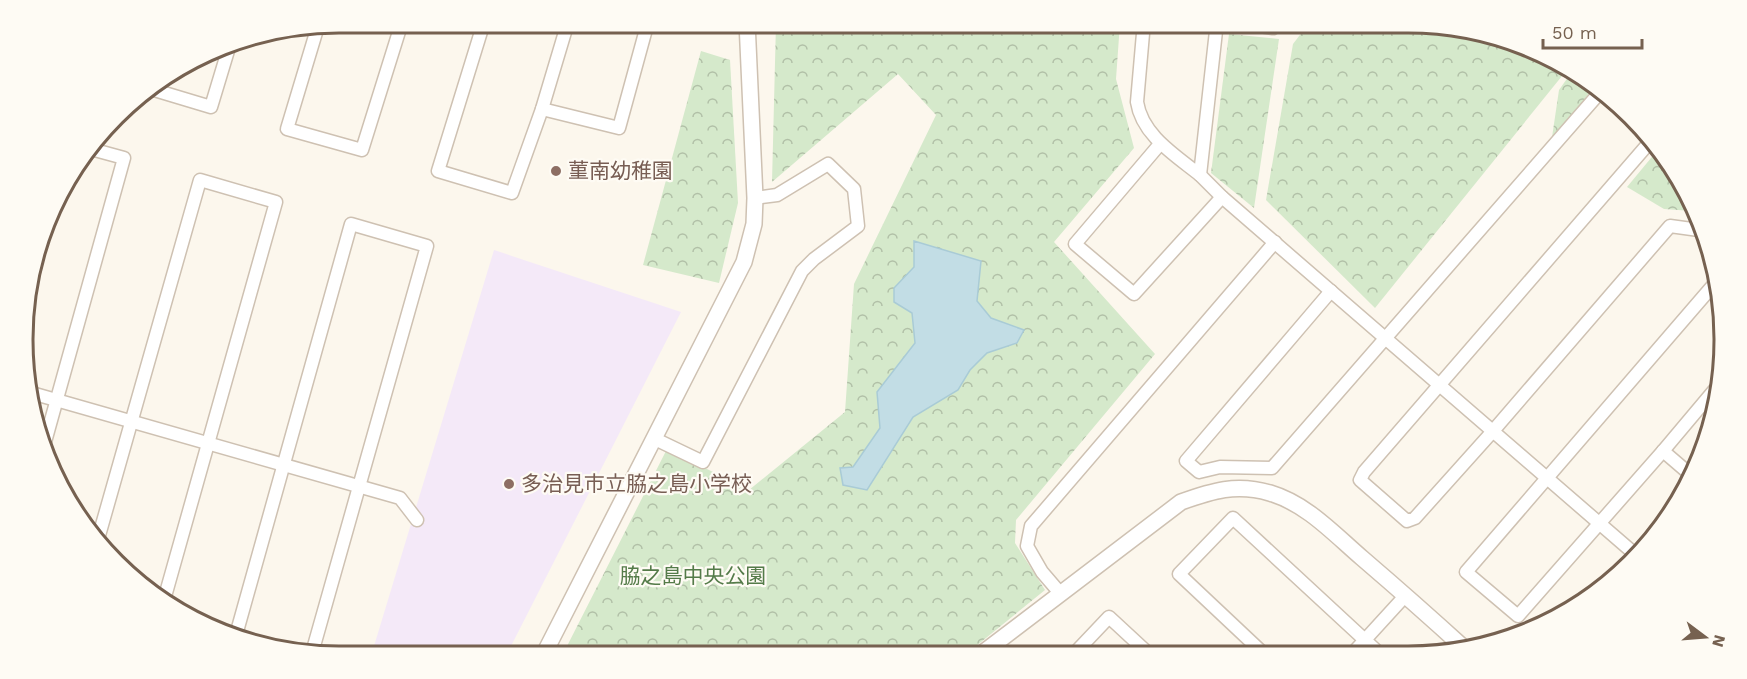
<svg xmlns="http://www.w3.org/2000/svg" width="1747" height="679" font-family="'Work Sans','Noto Sans JP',sans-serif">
	<defs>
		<pattern id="forest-crowns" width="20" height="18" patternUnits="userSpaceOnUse" patternTransform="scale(1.5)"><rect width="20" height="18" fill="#d5e9cb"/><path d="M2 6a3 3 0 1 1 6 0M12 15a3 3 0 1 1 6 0" fill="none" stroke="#b1c0a7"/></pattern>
	</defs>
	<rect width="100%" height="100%" fill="#fcf7ed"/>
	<!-- education -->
	<polygon fill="#f4e9f8" points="494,250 681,312 506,656 371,656"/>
	<!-- forest -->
	<g fill="url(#forest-crowns)">
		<polygon points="1407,22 1490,33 1566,71 1375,308 1266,200 1293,44 1309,23"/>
		<polygon points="776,23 1120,23 1116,79 1134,148 1054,242 1155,354 1016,520 1015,543 1045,590 965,655 562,656 667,449 749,490 845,412 854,284 936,115 898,74 772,182"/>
		<polygon points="1229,34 1279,39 1254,208 1211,173"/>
		<polygon points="701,51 730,60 738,203 719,283 643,265"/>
		<polygon points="1571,73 1595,85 1551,144 1559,90"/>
		<polygon points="1656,152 1682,181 1692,211 1664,209 1627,187"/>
	</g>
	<!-- water -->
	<polygon fill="#c2dde5" stroke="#a9cbd6" stroke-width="1.5" points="914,241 981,261 977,301 991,318 1024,330 1017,343 987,353 970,370 958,390 913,417 867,490 843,485 840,468 853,467 880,428 877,392 915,343 912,313 894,302 894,288 914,267"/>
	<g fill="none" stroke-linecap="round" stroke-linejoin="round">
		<!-- minor casing -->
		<g stroke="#cec1b2" stroke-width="15">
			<g id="minor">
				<polyline points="484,22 438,171 512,193 542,109 568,22"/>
				<path d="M1144,22l-7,80c5,33 38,53 63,73l17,-153"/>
				<polyline points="1234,22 1273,28 1277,22"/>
				<polyline points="318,26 287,129 362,150 402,22"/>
				<polyline points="151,89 211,107 230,44"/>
				<polyline points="542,109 619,128 648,22"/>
				<polyline points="1649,143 1364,472 1360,480 1407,521 1415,518 1493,431 1670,226 1699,230"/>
				<polyline points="1160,144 1075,244 1134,294 1222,197"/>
				<polyline points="1200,175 1222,197 1636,555"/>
				<polyline points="1331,291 1186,461 1199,472 1220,467 1272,468 1602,90"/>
				<polyline points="1716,388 1663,451 1518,616 1466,572 1716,282"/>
				<polyline points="28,392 400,498 417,520"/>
				<polyline points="655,439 703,462 802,271 814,259 858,226 854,189 828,164 777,195 755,198"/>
				<polyline points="45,442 124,158 91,149"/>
				<polyline points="1663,451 1691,475"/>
				<polyline points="98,539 200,180 276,202 164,600"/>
				<polyline points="1060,593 1042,572 1027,546 1031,526 1275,242"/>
				<polyline points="236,635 351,224 427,246 312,653"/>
				<polyline points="1264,654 1179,574 1233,518 1380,654"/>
				<polyline points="1352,654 1405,596"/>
				<polyline points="1073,655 1109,617 1149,654"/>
			</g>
		</g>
		<!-- tertiary casing -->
		<g stroke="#cec1b2" stroke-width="18">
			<g id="tertiary">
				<path d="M980,655l201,-153c31,-11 55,-19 89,-9 37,11 64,41 92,65 35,30 69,60 103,91"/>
				<polyline points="543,656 744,262 754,224 755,198 747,22"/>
			</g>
		</g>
		<!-- minor -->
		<use href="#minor" stroke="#fff" stroke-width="12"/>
		<!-- tertiary -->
		<use href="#tertiary" stroke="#fff" stroke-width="15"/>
	</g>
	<!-- markers -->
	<g fill="#8d6e63" stroke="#fefbf4" stroke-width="2">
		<circle cx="556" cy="171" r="6"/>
		<circle cx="509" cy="484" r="6"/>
	</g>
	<g text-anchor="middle" stroke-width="4.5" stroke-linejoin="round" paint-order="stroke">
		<!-- education labels -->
		<g font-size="21" fill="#785e54" stroke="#fefbf4" text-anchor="start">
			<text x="568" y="178">菫南幼稚園</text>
			<text x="521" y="491">多治見市立脇之島小学校</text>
		</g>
		<!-- park labels -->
		<g font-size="21" fill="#547b49" stroke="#fefbf4">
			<text x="693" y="583">脇之島中央公園</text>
		</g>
	</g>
	<!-- crop -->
	<path d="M0 0H1747V679H0ZM339 33H1408A306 306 0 0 1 1714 339V340A306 306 0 0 1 1408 646H339A306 306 0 0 1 33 340V339A306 306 0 0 1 339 33Z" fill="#fefbf4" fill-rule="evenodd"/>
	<path fill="none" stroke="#766150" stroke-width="3" d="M339 33H1408A306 306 0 0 1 1714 339V340A306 306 0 0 1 1408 646H339A306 306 0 0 1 33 340V339A306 306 0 0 1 339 33Z"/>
	<!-- north arrow -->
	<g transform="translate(1705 637) rotate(106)" stroke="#fefbf4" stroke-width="4.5" paint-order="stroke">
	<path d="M0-4.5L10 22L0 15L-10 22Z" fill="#766150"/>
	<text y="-9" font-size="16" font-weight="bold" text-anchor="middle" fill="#766150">N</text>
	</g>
	<!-- scale -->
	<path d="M1543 39v9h99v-9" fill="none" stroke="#766150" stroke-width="3"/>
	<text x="1552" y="39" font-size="18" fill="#766150" stroke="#fefbf4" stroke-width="4.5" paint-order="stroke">50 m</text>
</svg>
